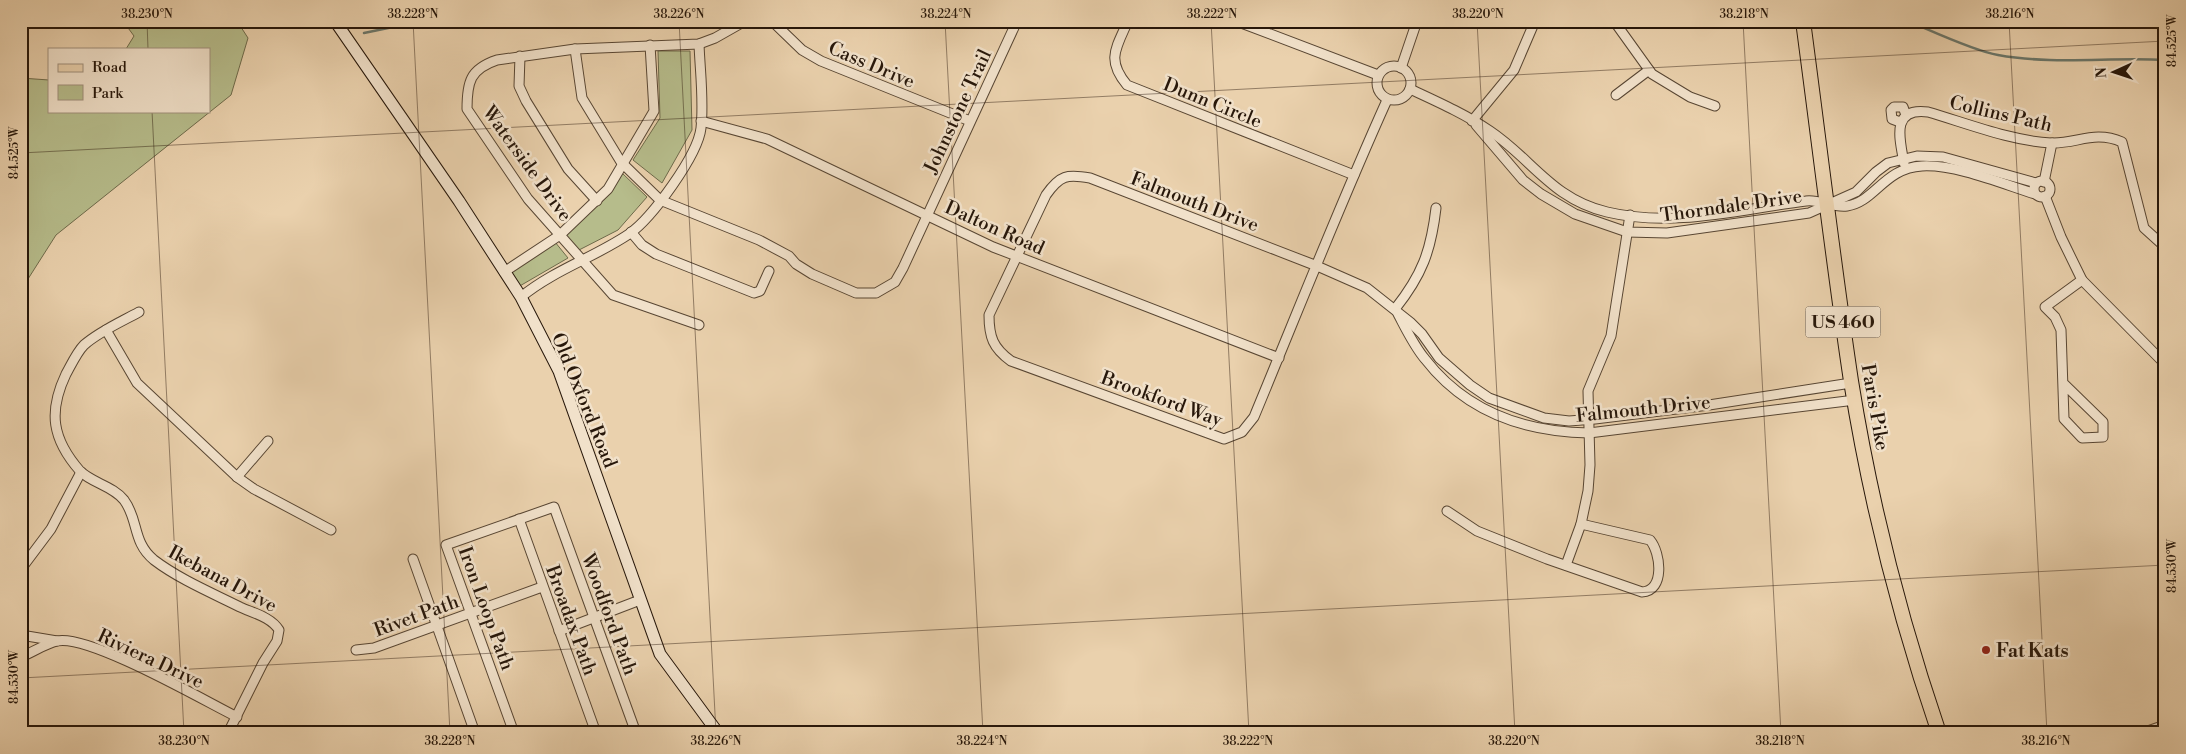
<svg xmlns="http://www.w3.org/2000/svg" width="2186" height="754" font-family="'Libre Bodoni',serif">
	<rect width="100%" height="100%" fill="#ead1ad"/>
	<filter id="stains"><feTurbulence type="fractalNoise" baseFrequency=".004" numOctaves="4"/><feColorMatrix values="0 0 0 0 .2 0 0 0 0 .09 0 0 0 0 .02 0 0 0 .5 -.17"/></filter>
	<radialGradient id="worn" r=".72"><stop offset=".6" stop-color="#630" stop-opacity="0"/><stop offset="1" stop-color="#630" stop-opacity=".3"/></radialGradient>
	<!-- green -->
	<g fill="#b6bc8b" stroke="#6e6a4a">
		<polygon points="123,21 237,21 248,38 231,95 56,235 21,290 21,78 49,80 49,111 209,111 209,49 126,49 134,36"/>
		<polygon points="658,51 690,51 692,130 662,183 633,160 660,118"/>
		<polygon points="622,173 647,197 618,230 579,250 565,236 599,204"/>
		<polygon points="555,242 568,258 518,287 509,273"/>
	</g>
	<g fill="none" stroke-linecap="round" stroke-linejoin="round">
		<!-- stream -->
		<g stroke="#6b776b" stroke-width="2.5">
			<path d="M1908,21c24,10 66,30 90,34 55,10 111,2 167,5"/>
			<polyline points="364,33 422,21"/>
		</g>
		<!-- street casing -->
		<g stroke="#584633" stroke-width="11">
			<g id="street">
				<polyline points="772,21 802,50 821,61 970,121"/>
				<path d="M1128,21c-12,27 -22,39 -1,64l227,90"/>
				<polyline points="1236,21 1378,75"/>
				<polyline points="1614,21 1652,74 1690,97 1715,106"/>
				<polyline points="575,49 582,98 621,162 660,200 759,240 789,256 796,264 812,274 856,293 876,293 895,282 903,268 1017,21"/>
				<polyline points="520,56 519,86 526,101 568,169 597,201"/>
				<circle cx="1394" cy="83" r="17"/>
				<polyline points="1401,68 1417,21"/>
				<path d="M1410,89c28,13 55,25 80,42 42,28 62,68 117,81 67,16 133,-3 199,-11 13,-2 27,7 41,5 28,-4 37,-38 75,-40 33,-2 81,18 113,28"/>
				<polyline points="1616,95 1649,70"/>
				<path d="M1387,100c-47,104 -89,211 -133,317l-12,15 -18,7 -213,-78c-18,-13 -22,-24 -22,-46l57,-120c14,-20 21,-21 44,-17l227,88 50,22 43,34 12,12 17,24 31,27 19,13 55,20 25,3 26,-2 114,-14 142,-22"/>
				<polyline points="701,121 767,139 993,247 1279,358"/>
				<polyline points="1472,121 1514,70 1535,21"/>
				<polyline points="1900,122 1892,119 1891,110 1894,107 1903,107 1906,115"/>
				<polyline points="1476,125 1523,180 1541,194 1575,214 1627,232 1667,233 1809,213 1856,192 1876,172 1888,163 1917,156 1943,157 2036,183"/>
				<path d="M1904,163c-4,-23 -14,-56 24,-51 38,11 83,29 123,31 26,1 43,-13 71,-1l22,86 21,19"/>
				<circle cx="2042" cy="189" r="8"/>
				<polyline points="2044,182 2052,143"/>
				<polyline points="2045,196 2061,237 2082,280 2165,364"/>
				<polyline points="631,232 642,245 656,254 754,293 760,291 769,271"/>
				<polyline points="504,272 560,235 608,189 654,111 650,45"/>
				<path d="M521,297c33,-27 74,-40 108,-63 23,-16 69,-79 72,-106 3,-28 -1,-57 -2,-84"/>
				<path d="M1395,309c27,-34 36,-58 41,-101"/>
				<path d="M139,312c-18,10 -39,19 -55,33 -7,7 -13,20 -18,29 -18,38 -14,65 14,97 12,12 33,15 44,29 15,20 8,42 30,60 25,19 58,33 86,47 13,6 31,10 39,23l-2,11 -14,22 -35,70"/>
				<path d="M1398,314c8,15 16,32 27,45 41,53 100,73 164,74l266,-33"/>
				<path d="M699,325l-86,-30 -85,-96 -61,-90c0,-27 3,-40 30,-49l78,-11 124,-5 16,-6 30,-17"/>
				<polyline points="106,330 137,383 237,477 254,489 331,530"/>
				<polyline points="2063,383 2103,422 2103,437 2082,438 2064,419 2061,330 2055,317 2045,307 2082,280"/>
				<polyline points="237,477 268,441"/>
				<path d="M1447,511l30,20 70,28 95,33c23,-1 19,-39 8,-52l-69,-16"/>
				<polyline points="519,519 596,733"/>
				<polyline points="413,559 475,733"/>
				<polyline points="1566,565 1581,524 1588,491 1590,465 1588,391 1611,336 1630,215"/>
				<polyline points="21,569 51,529 81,472"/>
				<polyline points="559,631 640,600"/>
				<polyline points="21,635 57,641"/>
				<polyline points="356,650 374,648 542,587"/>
				<path d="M21,657c12,-5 24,-13 36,-16 32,-7 146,59 180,76"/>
				<polyline points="514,733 446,545 554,507 636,733"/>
				<polyline points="2142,733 2165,725"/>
			</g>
		</g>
		<!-- secondary casing -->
		<g stroke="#27170a" stroke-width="13">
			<polyline id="secondary" points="335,21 459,201 521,297 559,371 660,654 718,733"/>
		</g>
		<!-- primary casing -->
		<g stroke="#27170a" stroke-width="16">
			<path id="primary" d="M1803,21c16,120 30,240 48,360 19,119 49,238 88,352"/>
		</g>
		<!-- street -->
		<use href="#street" stroke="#f1e1ca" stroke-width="9"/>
		<!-- secondary -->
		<use href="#secondary" stroke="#f1e1ca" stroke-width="11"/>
		<!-- primary -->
		<use href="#primary" stroke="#ead1ad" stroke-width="14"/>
	</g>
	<!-- ticks -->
	<path fill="none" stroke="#27170a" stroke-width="1" stroke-opacity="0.45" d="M147,21l1,28M413,21l37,712M679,21l37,712M945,21l38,712M1211,21l38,712M1477,21l38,712M1743,21l38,712M2009,21l38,712M152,111l32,622M21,153l2144,-112M21,678l2144,-113"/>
	<!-- markers -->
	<circle fill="#8f2418" stroke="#f1e1ca" stroke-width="2" cx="1986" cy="650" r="5"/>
	<g text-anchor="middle" stroke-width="5" stroke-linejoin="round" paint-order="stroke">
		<!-- shield labels -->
		<rect fill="#f1e1ca" stroke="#645444" stroke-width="1" x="1805.5" y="306.5" width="75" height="31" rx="4"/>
		<g font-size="18" font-weight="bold" fill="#27170a">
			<text x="1843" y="328">US 460</text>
		</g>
		<!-- street labels -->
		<g font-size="19" fill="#27170a" stroke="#f1e1ca">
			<text transform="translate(872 64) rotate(23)" y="7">Cass Drive</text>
			<text transform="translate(1213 102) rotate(22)" y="7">Dunn Circle</text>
			<text transform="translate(957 111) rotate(-65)" y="7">Johnstone Trail</text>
			<text transform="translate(2001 113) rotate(13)" y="7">Collins Path</text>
			<text transform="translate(528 163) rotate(54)" y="7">Waterside Drive</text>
			<text transform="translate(1195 201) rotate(21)" y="7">Falmouth Drive</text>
			<text transform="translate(1731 205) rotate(-8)" y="7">Thorndale Drive</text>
			<text transform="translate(995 227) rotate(24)" y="7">Dalton Road</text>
			<text transform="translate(1162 398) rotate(20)" y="7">Brookford Way</text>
			<text transform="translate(585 400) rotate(68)" y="7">Old Oxford Road</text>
			<text transform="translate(1876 407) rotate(80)" y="7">Paris Pike</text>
			<text transform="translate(1643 408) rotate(-6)" y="7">Falmouth Drive</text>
			<text transform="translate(223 578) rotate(28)" y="7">Ikebana Drive</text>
			<text transform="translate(487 608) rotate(70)" y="7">Iron Loop Path</text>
			<text transform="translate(610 614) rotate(70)" y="7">Woodford Path</text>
			<text transform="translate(416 615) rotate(-20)" y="7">Rivet Path</text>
			<text transform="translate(572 620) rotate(70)" y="7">Broadax Path</text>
			<text transform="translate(151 658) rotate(25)" y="7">Riviera Drive</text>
		</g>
		<!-- poi labels -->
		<g font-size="19" font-weight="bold" fill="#27170a" stroke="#f1e1ca" text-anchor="start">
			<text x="1996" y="657">Fat Kats</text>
		</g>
	</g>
	<!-- margin -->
	<rect width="2186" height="754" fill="none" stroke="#ead1ad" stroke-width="55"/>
	<!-- legend -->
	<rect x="48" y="48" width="162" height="65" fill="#f1e1ca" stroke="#a0907d"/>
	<rect x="58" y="64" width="25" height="8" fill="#ead1ad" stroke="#a0907d"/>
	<text x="92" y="72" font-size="15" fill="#27170a">Road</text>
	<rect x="58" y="85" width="25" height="15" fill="#b6bc8b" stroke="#a0907d"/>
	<text x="92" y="98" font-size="15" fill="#27170a">Park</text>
	<!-- north arrow -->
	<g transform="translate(2114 72) rotate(267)" stroke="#f1e1ca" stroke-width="4" paint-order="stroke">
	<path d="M0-4L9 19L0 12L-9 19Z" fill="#27170a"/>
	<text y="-8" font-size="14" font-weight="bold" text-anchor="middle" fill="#27170a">N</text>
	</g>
	<rect x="28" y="28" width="2130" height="698" fill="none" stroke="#27170a" stroke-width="2"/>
	<g font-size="12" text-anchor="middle" fill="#27170a">
		<text x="147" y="18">38.230°N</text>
		<text x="413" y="18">38.228°N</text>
		<text x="679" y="18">38.226°N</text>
		<text x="946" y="18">38.224°N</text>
		<text x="1212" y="18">38.222°N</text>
		<text x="1478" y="18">38.220°N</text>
		<text x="1744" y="18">38.218°N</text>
		<text x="2010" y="18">38.216°N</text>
		<text transform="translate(2172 41) rotate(-90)" y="4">84.525°W</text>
		<text transform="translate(14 153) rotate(-90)" y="4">84.525°W</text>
		<text transform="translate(2172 566) rotate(-90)" y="4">84.530°W</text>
		<text transform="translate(14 677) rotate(-90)" y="4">84.530°W</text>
		<text x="184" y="745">38.230°N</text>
		<text x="450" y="745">38.228°N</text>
		<text x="716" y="745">38.226°N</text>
		<text x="982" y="745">38.224°N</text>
		<text x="1248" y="745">38.222°N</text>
		<text x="1514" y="745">38.220°N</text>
		<text x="1780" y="745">38.218°N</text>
		<text x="2046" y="745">38.216°N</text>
	</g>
	<rect width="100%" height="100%" filter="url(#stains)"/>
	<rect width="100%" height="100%" fill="url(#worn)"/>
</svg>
